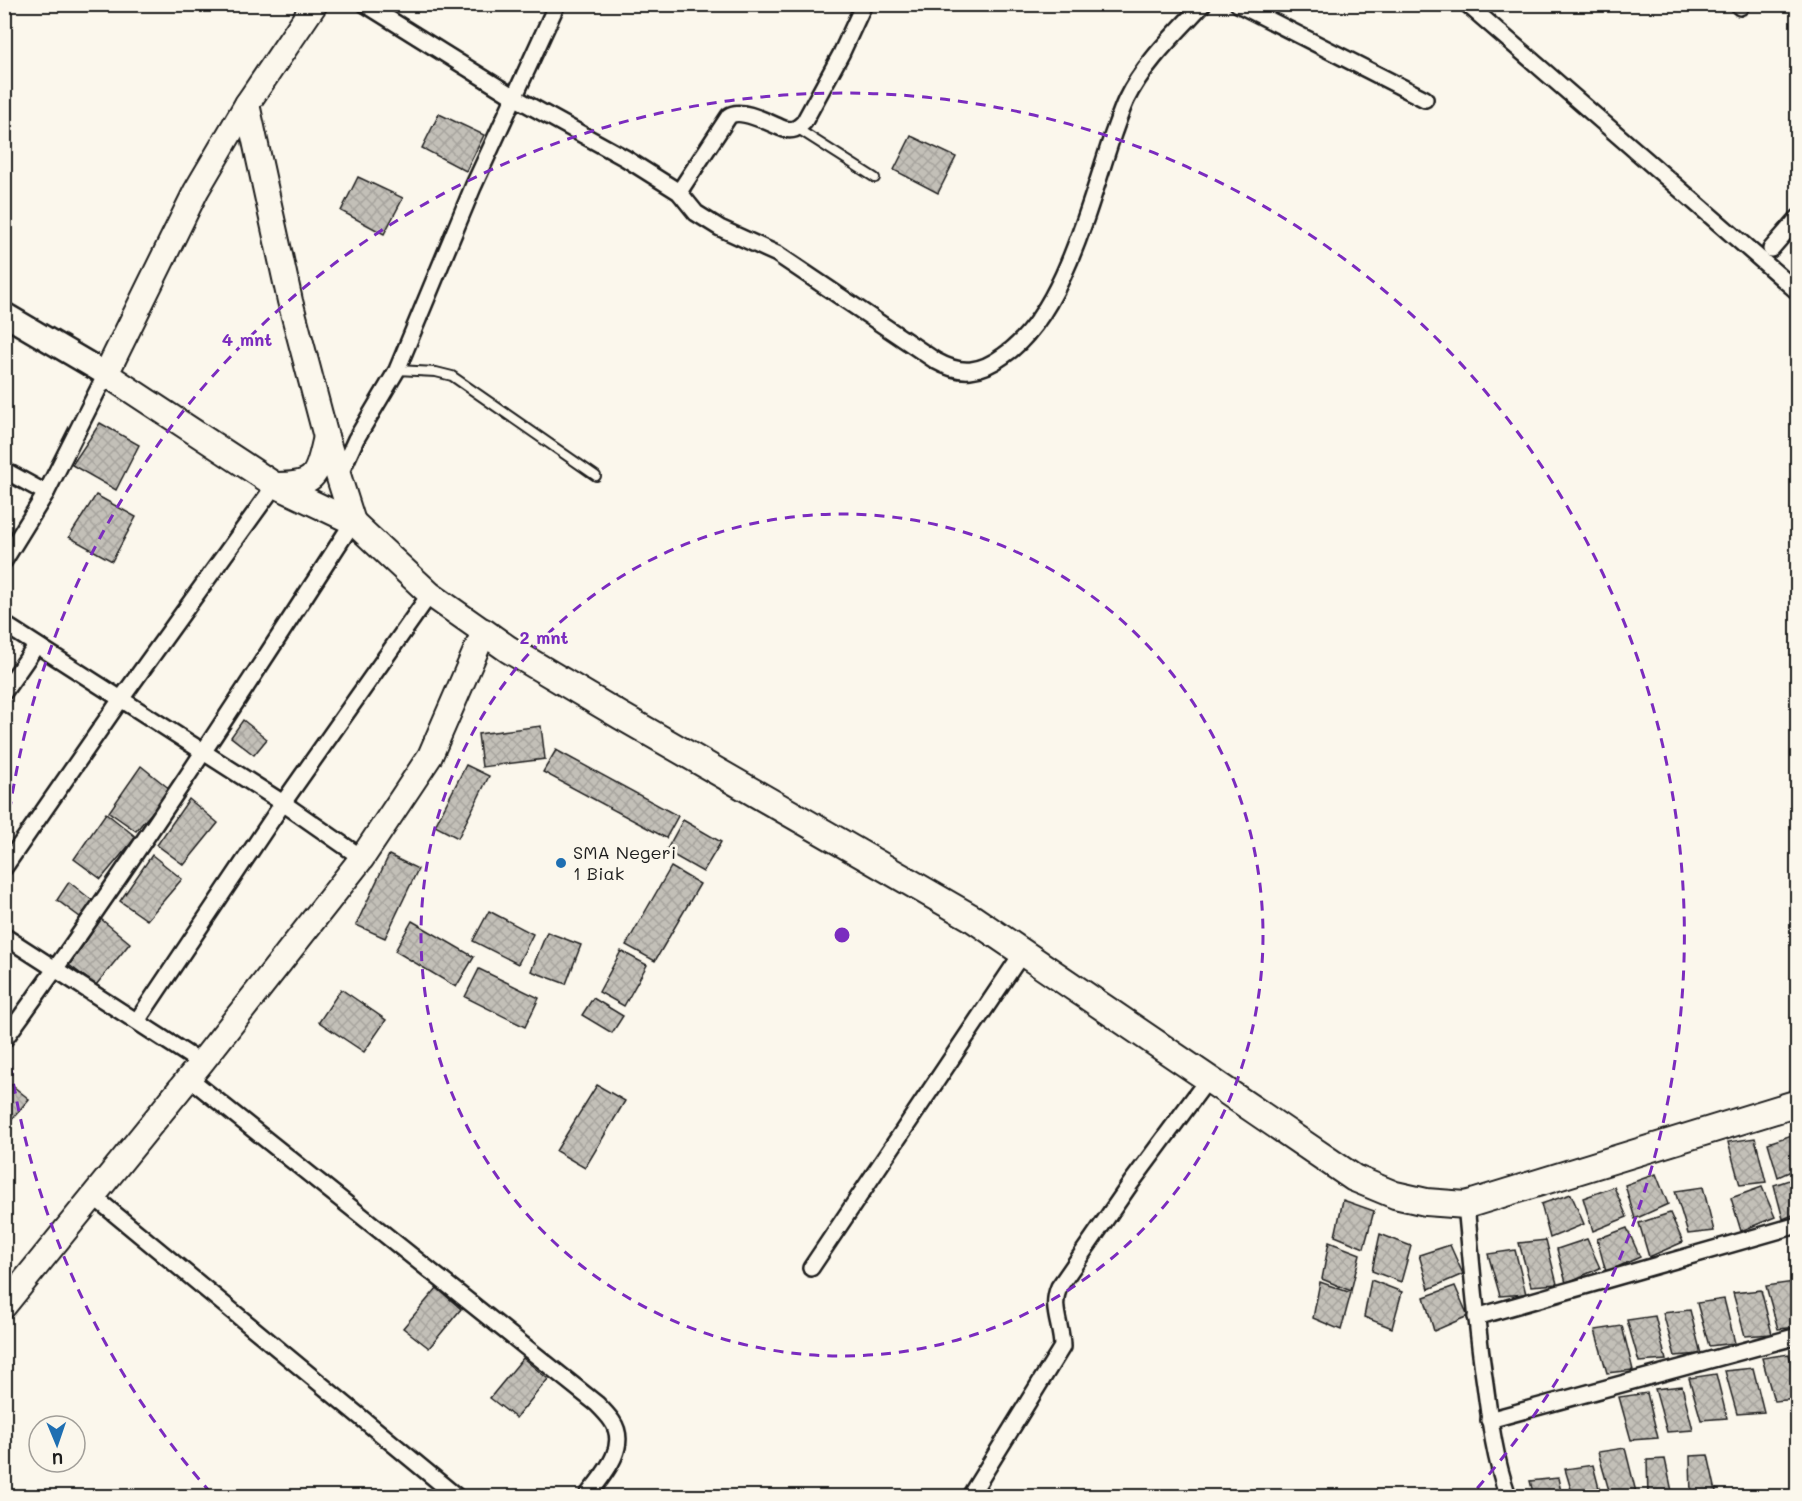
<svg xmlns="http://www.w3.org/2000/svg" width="1802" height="1501" font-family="Mali,sans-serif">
	<defs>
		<pattern id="building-cross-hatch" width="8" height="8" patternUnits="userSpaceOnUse" patternTransform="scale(1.5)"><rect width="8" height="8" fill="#c3c0b8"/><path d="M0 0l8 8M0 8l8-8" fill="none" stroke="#a7a49e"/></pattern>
	</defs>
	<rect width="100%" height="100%" fill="#fbf7ec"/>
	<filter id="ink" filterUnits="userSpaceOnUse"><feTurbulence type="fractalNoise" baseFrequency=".0167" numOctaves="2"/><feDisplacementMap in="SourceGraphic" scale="12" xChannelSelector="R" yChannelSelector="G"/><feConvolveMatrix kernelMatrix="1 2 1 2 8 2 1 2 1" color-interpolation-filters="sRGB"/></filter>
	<g filter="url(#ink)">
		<!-- building -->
		<g fill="url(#building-cross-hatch)" stroke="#1c1c1c" stroke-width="1.5">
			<polygon points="439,114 484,135 466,171 422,148"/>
			<polygon points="911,136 956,157 938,193 894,170"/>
			<polygon points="358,177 403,198 384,234 341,211"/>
			<polygon points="100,423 139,445 116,490 72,465"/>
			<polygon points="96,495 136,517 112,561 69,537"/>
			<polygon points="243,720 267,739 254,755 231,737"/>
			<polygon points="541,726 545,759 482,767 478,734"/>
			<polygon points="556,750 678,816 666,838 543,772"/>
			<polygon points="466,765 489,776 458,838 435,826"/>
			<polygon points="141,766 171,790 136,831 109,812"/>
			<polygon points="189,799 218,823 184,865 157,845"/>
			<polygon points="106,813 136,837 101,879 74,859"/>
			<polygon points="683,820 721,842 703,872 666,851"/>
			<polygon points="152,855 182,879 147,920 120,901"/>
			<polygon points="389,855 418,869 385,938 356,925"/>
			<polygon points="671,867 700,884 655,961 626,945"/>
			<polygon points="69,882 93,901 80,917 57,900"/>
			<polygon points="489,911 533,934 518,964 473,941"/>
			<polygon points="101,919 130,943 96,985 69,965"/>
			<polygon points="412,921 474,957 456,987 395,951"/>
			<polygon points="547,932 581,945 566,984 531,971"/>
			<polygon points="621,951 647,965 624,1006 599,992"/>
			<polygon points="479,969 539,998 525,1027 465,997"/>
			<polygon points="341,989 386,1020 364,1052 319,1022"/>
			<polygon points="593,998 623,1016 612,1033 582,1015"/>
			<polygon points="4,1079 29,1099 4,1129"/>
			<polygon points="597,1085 625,1101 585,1168 556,1151"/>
			<polygon points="1798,1133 1798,1168 1778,1177 1768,1143"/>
			<polygon points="1755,1138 1766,1182 1740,1185 1728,1142"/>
			<polygon points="1656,1174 1668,1204 1635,1219 1625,1185"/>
			<polygon points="1798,1177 1798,1213 1783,1219 1774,1185"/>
			<polygon points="1614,1187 1627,1217 1593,1231 1583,1198"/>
			<polygon points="1703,1187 1714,1231 1688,1234 1675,1191"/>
			<polygon points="1762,1187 1775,1217 1741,1231 1731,1198"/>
			<polygon points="1571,1194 1584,1224 1550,1238 1541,1204"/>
			<polygon points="1343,1200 1374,1211 1364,1248 1335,1236"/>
			<polygon points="1670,1213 1683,1242 1649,1257 1639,1223"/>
			<polygon points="1627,1228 1640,1257 1606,1272 1597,1239"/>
			<polygon points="1380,1234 1411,1246 1401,1282 1372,1271"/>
			<polygon points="1587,1239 1600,1268 1566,1283 1557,1249"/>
			<polygon points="1546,1240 1557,1284 1531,1286 1519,1243"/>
			<polygon points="1329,1242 1360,1254 1351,1291 1322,1279"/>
			<polygon points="1450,1245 1463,1274 1429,1289 1419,1255"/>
			<polygon points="1515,1250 1526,1294 1500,1296 1488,1254"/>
			<polygon points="1371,1280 1402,1292 1392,1328 1364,1317"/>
			<polygon points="1320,1282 1351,1293 1341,1330 1313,1318"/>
			<polygon points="1794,1282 1798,1299 1798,1327 1778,1329 1766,1286"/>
			<polygon points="1455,1286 1468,1316 1434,1331 1424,1297"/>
			<polygon points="437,1288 461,1309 429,1348 403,1328"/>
			<polygon points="1761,1290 1772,1334 1745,1336 1733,1293"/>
			<polygon points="1724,1299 1735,1343 1709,1346 1697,1303"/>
			<polygon points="1690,1310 1701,1354 1675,1356 1663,1313"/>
			<polygon points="1655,1316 1666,1360 1639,1362 1627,1320"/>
			<polygon points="1622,1326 1633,1370 1607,1373 1595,1330"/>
			<polygon points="1789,1354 1798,1387 1798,1399 1774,1401 1762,1358"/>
			<polygon points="523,1358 548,1379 516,1418 490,1398"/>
			<polygon points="1753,1368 1764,1412 1737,1414 1725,1371"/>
			<polygon points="1716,1374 1727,1418 1701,1420 1689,1378"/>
			<polygon points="1682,1386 1693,1430 1667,1432 1655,1389"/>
			<polygon points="1647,1393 1658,1438 1631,1440 1619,1397"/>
			<polygon points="1625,1448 1636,1492 1610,1494 1598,1452"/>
			<polygon points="1708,1455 1717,1496 1691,1496 1690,1456"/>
			<polygon points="1665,1459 1673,1496 1648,1496 1647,1460"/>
			<polygon points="1593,1465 1601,1496 1573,1496 1565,1469"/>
			<polygon points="1558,1478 1562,1496 1534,1496 1530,1481"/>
		</g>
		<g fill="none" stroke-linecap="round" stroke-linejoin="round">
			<!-- service casing -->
			<g stroke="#1c1c1c" stroke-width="12">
				<g id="service">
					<polyline points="798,129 875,178"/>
					<polyline points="397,370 436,372 452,376 596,476"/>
				</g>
			</g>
			<!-- minor casing -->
			<g stroke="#1c1c1c" stroke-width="20">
				<g id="minor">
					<path d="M365,4l149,93 111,61 54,34 17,21 24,15 57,26 159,107c25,14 44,12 67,-5 60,-40 87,-155 110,-222 4,-11 8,-23 13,-34 17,-36 50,-67 77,-96"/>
					<polyline points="1238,4 1425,99"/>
					<polyline points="1467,4 1798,292"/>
					<polyline points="1740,7 1742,4"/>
					<path d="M679,192l50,-76c12,-9 42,8 55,13 9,2 13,0 20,-7l37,-68 23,-50"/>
					<polyline points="1771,249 1798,218"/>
					<polyline points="4,470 46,493"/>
					<polyline points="340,474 356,439 397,370 473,187 557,4"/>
					<polyline points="4,561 46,493 106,374"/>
					<polyline points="4,624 283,803 362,858"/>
					<polyline points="4,692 36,646"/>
					<polyline points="4,868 121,699 275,485"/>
					<polyline points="4,936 201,1063"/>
					<polyline points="137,1021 283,803 430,594"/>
					<path d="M4,1040c123,-168 236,-343 349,-518"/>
					<path d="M189,1078l408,326c5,5 11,11 15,17 18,26 -10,55 -25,75"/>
					<polyline points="93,1196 456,1496"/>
					<path d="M1466,1205c6,60 10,120 19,179 5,38 10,76 23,112"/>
					<polyline points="811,1268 1023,952"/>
					<polyline points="1476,1317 1798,1225"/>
					<polyline points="1489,1420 1798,1336"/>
					<path d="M970,1496l92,-149c0,-21 -12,-39 -3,-60l72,-104 77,-104"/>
				</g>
			</g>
			<!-- secondary casing -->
			<g stroke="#1c1c1c" stroke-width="27">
				<polyline id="secondary" points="4,314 106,374"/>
			</g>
			<!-- primary casing -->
			<g stroke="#1c1c1c" stroke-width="28">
				<g id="primary">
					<polyline points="247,104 290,301 326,437 353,522"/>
					<path d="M277,485c42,0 40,-12 49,-48"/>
					<polyline points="4,1306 201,1063 362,858 430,756 484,632 430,594 353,522 275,485 106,374 196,191 247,104 315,4"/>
				</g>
			</g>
			<!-- trunk casing -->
			<g stroke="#1c1c1c" stroke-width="30">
				<polyline id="trunk" points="484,632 508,649 621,716 972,918 1354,1178 1395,1195 1426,1202 1466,1205 1798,1103"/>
			</g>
			<!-- service -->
			<use href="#service" stroke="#fbf7ec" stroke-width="8"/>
			<!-- minor -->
			<use href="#minor" stroke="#fbf7ec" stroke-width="15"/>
			<!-- secondary -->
			<use href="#secondary" stroke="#fbf7ec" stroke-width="22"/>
			<!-- primary -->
			<use href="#primary" stroke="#fbf7ec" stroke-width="24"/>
			<!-- trunk -->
			<use href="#trunk" stroke="#fbf7ec" stroke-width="26"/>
		</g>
	</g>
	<!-- distance rings -->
	<g fill="none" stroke="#7b2cbf" stroke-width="3" stroke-dasharray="10 8">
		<circle cx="842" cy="935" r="421"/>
		<path d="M211 1493A842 842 0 0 1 5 1023M5 847A842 842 0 1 1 1473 1493"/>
	</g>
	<!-- markers -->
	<circle fill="#1f6fb2" stroke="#fbf7ec" stroke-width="2" cx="561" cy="863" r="6"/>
	<g text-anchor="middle" stroke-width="6" stroke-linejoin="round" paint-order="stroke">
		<!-- poi labels -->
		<g font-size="18" fill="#1c1c1c" stroke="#fbf7ec" text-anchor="start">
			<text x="573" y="859">SMA Negeri<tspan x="573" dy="21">1 Biak</tspan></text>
		</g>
	</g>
	<circle cx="842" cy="935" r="9" fill="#7b2cbf" stroke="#fbf7ec" stroke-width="3"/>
	<g font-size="18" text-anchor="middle" font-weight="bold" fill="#7b2cbf" stroke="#fbf7ec" stroke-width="6" stroke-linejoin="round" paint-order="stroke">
		<text x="247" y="346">4 mnt</text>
		<text x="544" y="644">2 mnt</text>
	</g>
	<!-- margin -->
	<rect width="1802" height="1501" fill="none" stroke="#fbf7ec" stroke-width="24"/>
	<rect x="12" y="12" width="1778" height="1477" fill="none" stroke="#1c1c1c" stroke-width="2" filter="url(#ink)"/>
	<!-- north arrow -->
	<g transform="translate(57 1444) rotate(178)"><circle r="28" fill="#fbf7ec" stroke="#a29f99" stroke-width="1.5"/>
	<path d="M0-4.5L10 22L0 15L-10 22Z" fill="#1f6fb2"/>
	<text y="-9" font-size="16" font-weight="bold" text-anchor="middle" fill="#1c1c1c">U</text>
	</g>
</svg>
